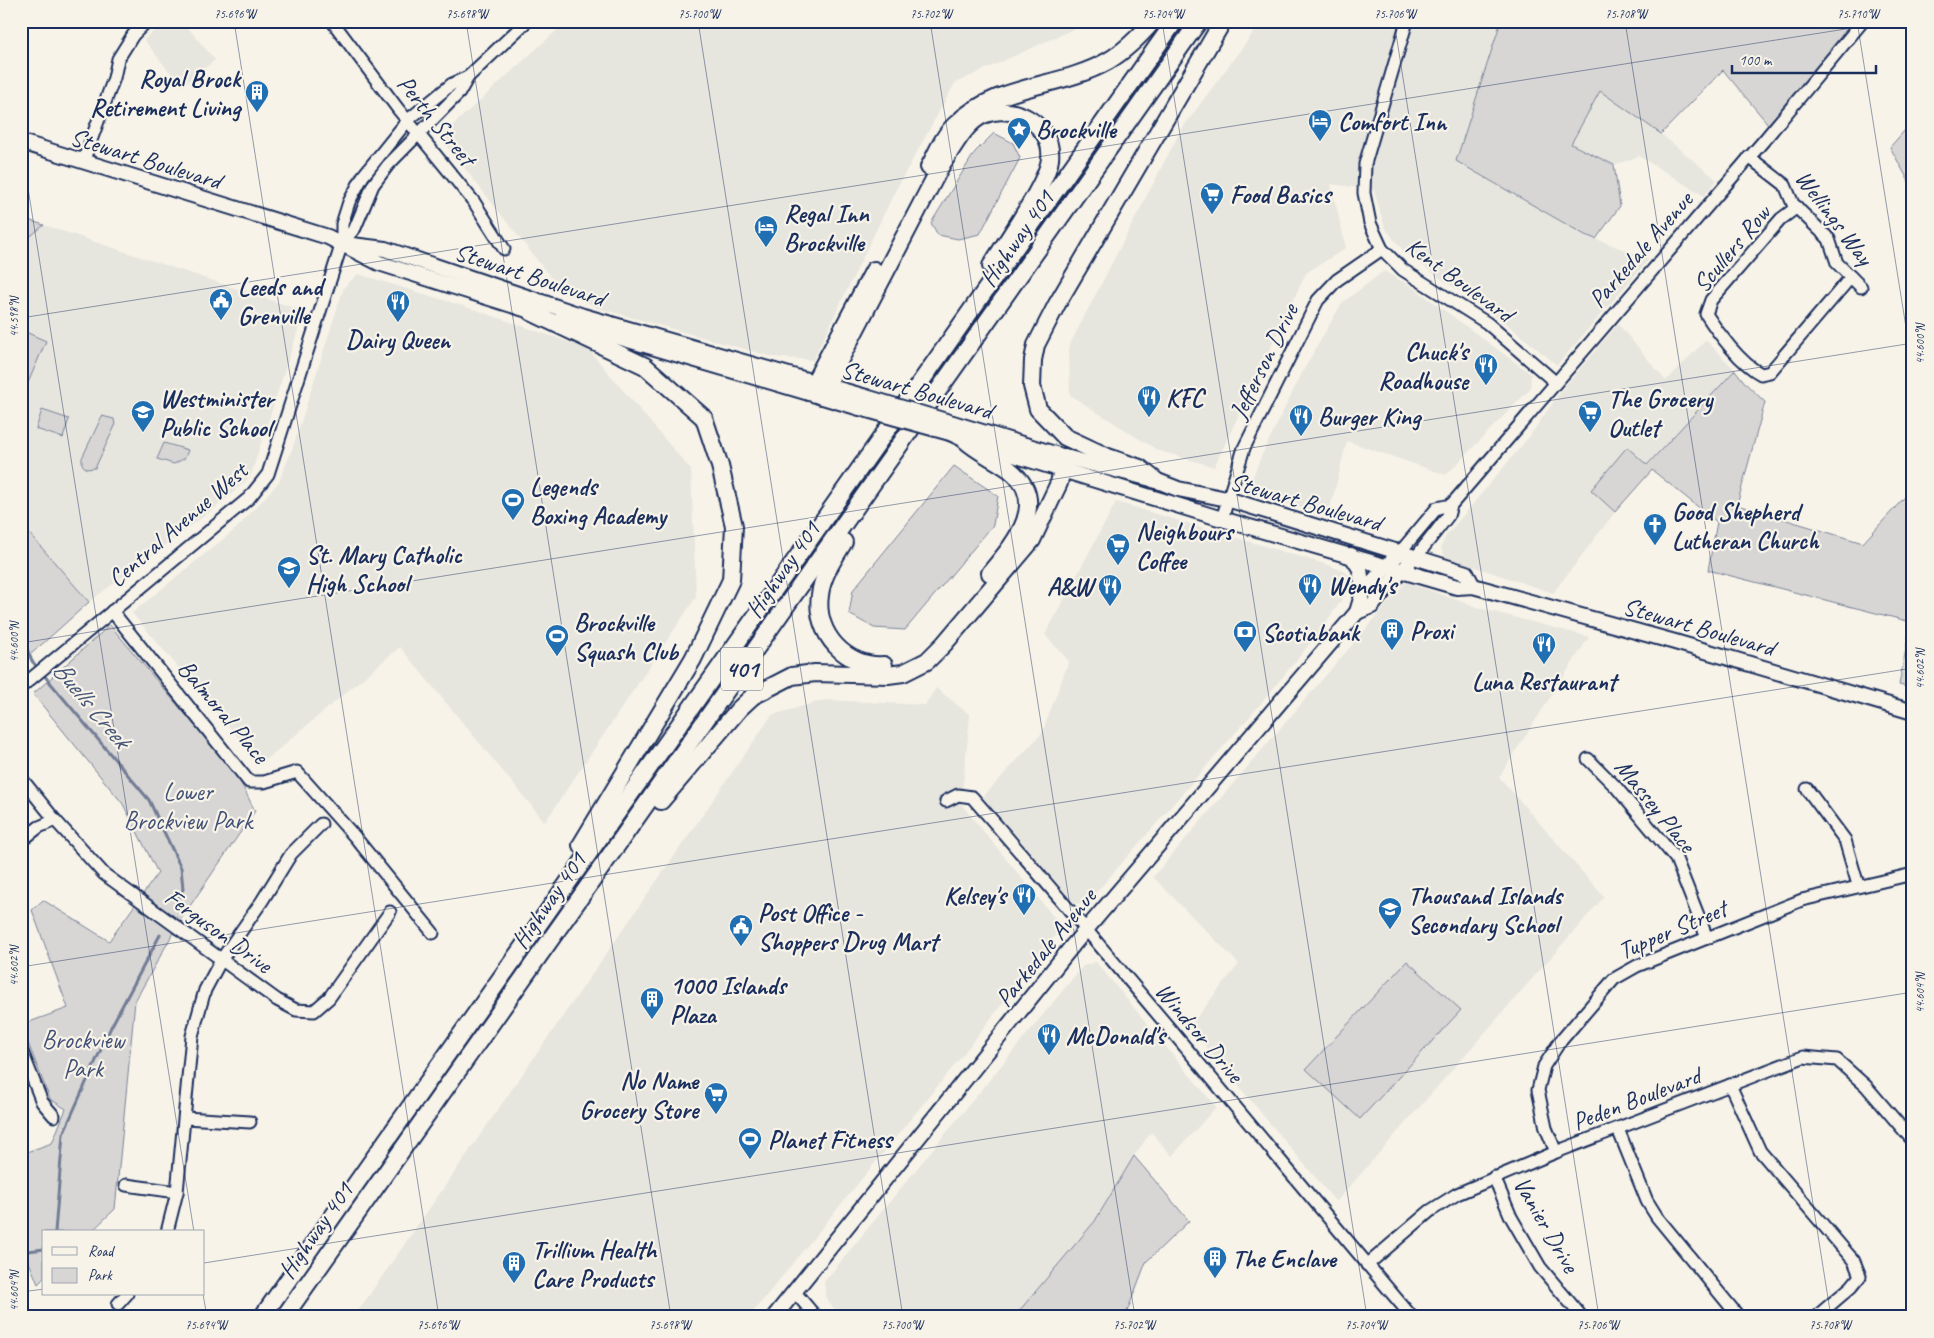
<svg xmlns="http://www.w3.org/2000/svg" width="1934" height="1338" font-family="Caveat,sans-serif">
	<rect width="100%" height="100%" fill="#f7f3e8"/>
	<filter id="ink" filterUnits="userSpaceOnUse"><feTurbulence type="fractalNoise" baseFrequency=".02" numOctaves="2"/><feDisplacementMap in="SourceGraphic" scale="10" xChannelSelector="R" yChannelSelector="G"/><feConvolveMatrix kernelMatrix="1 2 1 2 8 2 1 2 1" color-interpolation-filters="sRGB"/></filter>
	<g filter="url(#ink)">
		<!-- built -->
		<g fill="#e6e5de">
			<polygon points="164,21 182,21 215,60 181,86 144,40"/>
			<polygon points="567,21 1091,21 955,83 894,193 813,360 773,357 598,308 560,289 440,137"/>
			<polygon points="1262,21 1501,21 1456,161 1585,235 1649,259 1557,365 1508,325 1407,255 1385,228 1374,190 1331,184 1346,248 1306,273 1214,467 1157,450 1070,395 1069,346 1181,130"/>
			<polygon points="1600,91 1661,134 1717,180 1704,196 1639,156 1614,165 1571,144"/>
			<polygon points="44,225 304,311 250,477 220,504 89,602 21,524 21,244"/>
			<polygon points="1384,271 1414,288 1531,374 1530,389 1446,475 1347,441 1328,517 1247,491 1261,457 1303,371 1342,303"/>
			<polygon points="358,274 476,310 588,349 691,470 696,597 545,822 400,647 261,764 132,613 237,528 279,482 294,444 344,287"/>
			<polygon points="1618,324 1666,381 1706,340 1735,370 1647,465 1591,490 1615,512 1553,593 1445,557 1441,547 1446,536 1529,437 1561,391"/>
			<polygon points="1116,502 1331,566 1347,573 1352,585 1317,635 1257,708 1086,904 1074,903 983,797 1042,733 1069,661 1045,635"/>
			<polygon points="1406,582 1479,608 1589,637 1499,777 1604,897 1336,1202 1189,1027 1239,964 1153,877"/>
			<polygon points="936,688 970,715 961,804 1062,927 953,1067 749,1317 354,1317 772,715 825,700 925,705"/>
			<polygon points="1096,962 1216,1107 1172,1156 1151,1132 1134,1156 1095,1221 1014,1317 841,1317 827,1300 824,1282 1083,966"/>
		</g>
		<!-- green -->
		<g fill="#d7d6d4" stroke="#798299">
			<polygon points="1501,21 1853,21 1800,90 1768,124 1723,70 1661,134 1600,91 1571,144 1614,165 1620,206 1596,239 1585,235 1456,161"/>
			<polygon points="1913,121 1913,189 1890,147"/>
			<polygon points="994,133 1013,143 1020,158 980,234 958,239 938,235 931,223 975,152"/>
			<polygon points="21,218 44,225 21,244"/>
			<polygon points="21,330 46,341 21,399"/>
			<polygon points="1735,370 1746,384 1765,402 1737,505 1863,543 1913,488 1913,688 1899,685 1911,622 1708,570 1717,522 1652,470 1615,512 1591,490 1627,447 1647,465"/>
			<polygon points="42,410 69,419 63,438 36,429"/>
			<polygon points="102,416 114,419 115,426 95,468 86,469 82,464 82,458"/>
			<polygon points="164,443 188,450 185,458 174,464 157,459"/>
			<polygon points="954,466 998,496 993,525 905,630 874,628 849,614 853,590"/>
			<polygon points="21,524 89,602 21,663"/>
			<polygon points="110,625 238,777 255,811 181,919 135,1001 115,1209 91,1232 44,1232 44,1278 38,1284 21,1243 21,1154 52,1143 66,1109 50,1099 21,1025 68,1008 32,910 43,900 109,941 158,873 123,804 33,694"/>
			<polygon points="1407,961 1461,1010 1360,1119 1306,1069"/>
			<polygon points="1134,1156 1189,1221 1146,1262 1125,1317 1014,1317 1095,1221"/>
		</g>
		<g fill="none" stroke-linecap="round" stroke-linejoin="round">
			<!-- stream -->
			<g stroke="#727c95" stroke-width="3">
				<polyline points="21,635 32,661 149,800 181,868 183,889 177,901"/>
				<polyline points="55,1232 63,1134 111,1027 160,935"/>
				<polyline points="28,1251 44,1249"/>
			</g>
			<!-- minor casing -->
			<g stroke="#1b2f5e" stroke-width="15">
				<g id="minor">
					<polyline points="332,21 398,109 474,202 504,249"/>
					<polyline points="1407,21 1365,164 1364,193 1370,223 1382,249 1403,270 1487,323 1555,382"/>
					<polyline points="1749,157 1785,185 1793,204 1829,239 1837,263 1861,287"/>
					<polyline points="83,162 114,78 118,59 133,35 147,21"/>
					<path d="M1797,207l-16,12 -70,81 -5,14c12,19 35,50 55,60l9,-2 81,-95"/>
					<polyline points="342,243 355,228 373,185 388,165 459,93 468,77 527,21"/>
					<polyline points="1222,519 1244,448 1318,300 1337,280 1382,249"/>
					<polyline points="1401,551 1437,508 1451,505"/>
					<polyline points="1416,557 1448,516 1451,505 1766,138 1863,21"/>
					<polyline points="112,611 249,782 264,782 297,772 355,837 433,933"/>
					<polyline points="21,687 249,498 268,474 342,243 342,224 349,202 363,176 408,120 452,84 468,77"/>
					<polyline points="1588,759 1616,787 1676,859 1707,938"/>
					<polyline points="21,778 55,820 104,874 277,1000 296,1010 314,1011 329,998 390,912"/>
					<polyline points="1807,789 1845,840 1858,885"/>
					<path d="M946,801l12,-6 14,2c149,170 293,347 440,520"/>
					<polyline points="21,841 39,827 55,820"/>
					<polyline points="21,1049 42,1102 54,1116"/>
					<polyline points="1730,1085 1760,1151 1854,1261 1860,1276 1851,1287 1816,1317"/>
					<polyline points="185,1118 250,1122"/>
					<polyline points="1618,1129 1647,1201 1657,1217 1739,1317"/>
					<polyline points="1556,1152 1546,1128 1538,1090 1544,1066 1559,1043 1614,979 1637,966 1802,900 1913,874"/>
					<polyline points="1494,1177 1511,1217 1540,1267 1582,1317"/>
					<polyline points="126,1185 177,1192"/>
					<polyline points="167,1232 177,1192 192,1036 205,990 221,960 262,901 291,854 321,824"/>
					<polyline points="1367,1265 1430,1211 1457,1194 1556,1152 1803,1057 1837,1060 1866,1086 1913,1141"/>
					<polyline points="794,1291 816,1317"/>
					<polyline points="118,1304 127,1294"/>
				</g>
			</g>
			<!-- major casing -->
			<g stroke="#1b2f5e" stroke-width="18">
				<g id="major">
					<polyline points="21,142 328,237 379,263 540,314"/>
					<polyline points="352,245 385,249 583,316 866,397"/>
					<polyline points="560,320 860,408"/>
					<polyline points="953,423 1065,457 1155,480 1178,489 1227,499 1466,573 1473,586"/>
					<polyline points="950,433 965,440 1222,519 1457,587 1473,586 1675,642 1913,712"/>
					<polyline points="1351,555 1360,569 1363,592"/>
					<polyline points="1357,612 1372,606 1392,581 1408,565"/>
					<polyline points="774,1317 1073,945 1357,612 1363,592 1401,551"/>
				</g>
			</g>
			<!-- highway casing -->
			<g stroke="#1b2f5e" stroke-width="20">
				<g id="highway">
					<path d="M929,167c8,-14 14,-31 26,-42 42,-42 104,-36 153,-64 17,-10 32,-25 45,-40"/>
					<polyline points="531,312 645,366 704,418 720,466 734,526 731,580 693,659 581,845"/>
					<polyline points="809,392 874,270"/>
					<path d="M821,396l121,-232c11,-16 23,-41 41,-49 30,-13 71,10 67,44 -3,25 -45,84 -59,107"/>
					<path d="M965,440c14,13 31,19 45,30 41,33 3,75 -20,103"/>
					<polyline points="1155,480 1140,468 1108,457 1065,437 1038,409 1032,386 1033,360 1036,345 1057,304 1223,21"/>
					<path d="M844,542c-10,16 -22,34 -24,53 -6,39 27,73 64,70"/>
					<polyline points="661,801 739,709 753,696 792,676 815,673 888,675 903,673 927,661 944,644 1032,540 1059,483 1065,457"/>
					<polyline points="262,1317 1175,21"/>
					<polyline points="284,1317 1199,21"/>
				</g>
			</g>
			<!-- minor -->
			<use href="#minor" stroke="#f7f3e8" stroke-width="11"/>
			<!-- major -->
			<use href="#major" stroke="#f7f3e8" stroke-width="14"/>
			<!-- highway -->
			<use href="#highway" stroke="#f7f3e8" stroke-width="16"/>
			<!-- rail casing -->
			<g stroke="#1b2f5e" stroke-width="5">
				<polyline id="rail" points="21,1303 27,1317"/>
			</g>
			<!-- rail -->
			<use href="#rail" stroke="#f7f3e8" stroke-width="3" stroke-dasharray="9" stroke-linecap="butt"/>
			<!-- major-bridge casing -->
			<g stroke="#1b2f5e" stroke-width="18" stroke-linecap="butt">
				<g id="major-bridge">
					<polyline points="866,397 953,423"/>
					<polyline points="860,408 950,433"/>
				</g>
			</g>
			<!-- major-bridge -->
			<use href="#major-bridge" stroke="#f7f3e8" stroke-width="14"/>
		</g>
	</g>
	<!-- ticks -->
	<path fill="none" stroke="#1b2f5e" stroke-width="1" stroke-opacity="0.45" d="M234,21l205,1296M466,21l205,1296M698,21l205,1296M930,21l205,1296M1162,21l205,1296M1394,21l205,1296M1625,21l206,1296M1857,21l56,350M21,144l173,1088M21,318l1875,-297M21,643l1892,-300M21,967l1892,-299M204,1263l1709,-271M21,1292l23,-3M203,1294l4,23"/>
	<!-- icons -->
	<defs>
		<g id="building-pin" transform="scale(1.25)"><path d="M0 17L-7.5 6A9.5 9.5 0 1 1 7.5 6Z" fill="#1f6fb2" stroke="#f7f3e8"/><path d="M-4-6H4V6H1V3H-1V6H-4ZM-2.5-4.3h1.7v1.8h-1.7ZM.8-4.3h1.7v1.8H.8ZM-2.5-1h1.7V.8h-1.7ZM.8-1h1.7V.8H.8Z" fill="#fff"/></g>
		<g id="hotel-pin" transform="scale(1.25)"><path d="M0 17L-7.5 6A9.5 9.5 0 1 1 7.5 6Z" fill="#1f6fb2" stroke="#f7f3e8"/><path d="M-6-4.5h1.5V1H6V5H4.5V3h-9V5H-6ZM-4 0a1.8 1.8 0 1 1 3.6 0ZM.5 0V-2.5h3Q6-2.5 6 0Z" fill="#fff"/></g>
		<g id="sight-pin" transform="scale(1.25)"><path d="M0 17L-7.5 6A9.5 9.5 0 1 1 7.5 6Z" fill="#1f6fb2" stroke="#f7f3e8"/><path d="M0-6L1.8-2.2L6-1.7L2.9 1.2L3.7 5.4L0 3.3L-3.7 5.4L-2.9 1.2L-6-1.7L-1.8-2.2Z" fill="#fff"/></g>
		<g id="supermarket-pin" transform="scale(1.25)"><path d="M0 17L-7.5 6A9.5 9.5 0 1 1 7.5 6Z" fill="#1f6fb2" stroke="#f7f3e8"/><path d="M-6-5.5h2.5l.6 2H6L4.5 2H-2.5L-4.4-4H-6ZM-1.5 3.2a1.3 1.3 0 1 0 .1 0ZM3 3.2a1.3 1.3 0 1 0 .1 0Z" fill="#fff"/></g>
		<g id="civic-pin" transform="scale(1.25)"><path d="M0 17L-7.5 6A9.5 9.5 0 1 1 7.5 6Z" fill="#1f6fb2" stroke="#f7f3e8"/><path d="M-.6-6.5H3V-4.5H.6V-3L4-1V1h2V6H-6V1h2V-1L-.6-3ZM-1.2 2.5V6h2.4V2.5Z" fill="#fff"/></g>
		<g id="restaurant-pin" transform="scale(1.25)"><path d="M0 17L-7.5 6A9.5 9.5 0 1 1 7.5 6Z" fill="#1f6fb2" stroke="#f7f3e8"/><path d="M-5-6h1v4h1v-4h1v4h1v-4h1v5L-1.5 .5V6h-2V.5L-5-1ZM5-6V6H3V1.5H1.5Q1.5-4 5-6Z" fill="#fff"/></g>
		<g id="school-pin" transform="scale(1.25)"><path d="M0 17L-7.5 6A9.5 9.5 0 1 1 7.5 6Z" fill="#1f6fb2" stroke="#f7f3e8"/><path d="M0-5L7-2L0 1L-7-2ZM-4 1L0 2.5L4 1V4Q0 6-4 4Z" fill="#fff"/></g>
		<g id="stadium-pin" transform="scale(1.25)"><path d="M0 17L-7.5 6A9.5 9.5 0 1 1 7.5 6Z" fill="#1f6fb2" stroke="#f7f3e8"/><path d="M0-5a6.5 5 0 1 0 0 10a6.5 5 0 1 0 0-10ZM-3.5-1.8h7v3.6h-7Z" fill="#fff"/></g>
		<g id="church-pin" transform="scale(1.25)"><path d="M0 17L-7.5 6A9.5 9.5 0 1 1 7.5 6Z" fill="#1f6fb2" stroke="#f7f3e8"/><path d="M-1.2-6h2.4v3.5h3.3v2.4h-3.3V6h-2.4V-.1h-3.3v-2.4h3.3Z" fill="#fff"/></g>
		<g id="bank-pin" transform="scale(1.25)"><path d="M0 17L-7.5 6A9.5 9.5 0 1 1 7.5 6Z" fill="#1f6fb2" stroke="#f7f3e8"/><path d="M-6-4H6V4H-6ZM0-2.3a2.3 2.3 0 1 0 0 4.6a2.3 2.3 0 1 0 0-4.6Z" fill="#fff"/></g>
	</defs>
	<g fill-rule="evenodd">
		<use href="#building-pin" x="257" y="92"/>
		<use href="#hotel-pin" x="1320" y="121"/>
		<use href="#sight-pin" x="1019" y="129"/>
		<use href="#supermarket-pin" x="1212" y="194"/>
		<use href="#hotel-pin" x="766" y="227"/>
		<use href="#civic-pin" x="221" y="300"/>
		<use href="#restaurant-pin" x="398" y="302"/>
		<use href="#restaurant-pin" x="1486" y="365"/>
		<use href="#restaurant-pin" x="1149" y="397"/>
		<use href="#school-pin" x="143" y="412"/>
		<use href="#supermarket-pin" x="1590" y="412"/>
		<use href="#restaurant-pin" x="1301" y="416"/>
		<use href="#stadium-pin" x="513" y="500"/>
		<use href="#church-pin" x="1655" y="525"/>
		<use href="#supermarket-pin" x="1118" y="545"/>
		<use href="#school-pin" x="289" y="568"/>
		<use href="#restaurant-pin" x="1310" y="585"/>
		<use href="#restaurant-pin" x="1110" y="586"/>
		<use href="#building-pin" x="1392" y="630"/>
		<use href="#bank-pin" x="1245" y="632"/>
		<use href="#stadium-pin" x="557" y="636"/>
		<use href="#restaurant-pin" x="1544" y="644"/>
		<use href="#restaurant-pin" x="1024" y="895"/>
		<use href="#school-pin" x="1390" y="909"/>
		<use href="#civic-pin" x="741" y="926"/>
		<use href="#building-pin" x="652" y="999"/>
		<use href="#restaurant-pin" x="1049" y="1035"/>
		<use href="#supermarket-pin" x="716" y="1094"/>
		<use href="#stadium-pin" x="750" y="1139"/>
		<use href="#building-pin" x="1215" y="1258"/>
		<use href="#building-pin" x="514" y="1263"/>
	</g>
	<g text-anchor="middle" stroke-width="4.5" stroke-linejoin="round" paint-order="stroke">
		<!-- shield labels -->
		<rect fill="#f7f3e8" stroke="#5d6a87" stroke-width="1" x="721" y="647.5" width="42" height="43" rx="4"/>
		<g font-size="24" font-weight="bold" fill="#1b2f5e">
			<text x="742" y="677">401</text>
		</g>
		<!-- poi labels -->
		<g font-size="25" font-weight="bold" fill="#1b2f5e" stroke="#f7f3e8" text-anchor="start">
			<text x="240" y="87" text-anchor="end">Royal Brock<tspan x="240" dy="29">Retirement Living</tspan></text>
			<text x="1338" y="130">Comfort Inn</text>
			<text x="1036" y="138">Brockville</text>
			<text x="1230" y="203">Food Basics</text>
			<text x="784" y="222">Regal Inn<tspan x="784" dy="29">Brockville</tspan></text>
			<text x="238" y="295">Leeds and<tspan x="238" dy="29">Grenville</tspan></text>
			<text x="398" y="348" text-anchor="middle">Dairy Queen</text>
			<text x="1468" y="360" text-anchor="end">Chuck's<tspan x="1468" dy="29">Roadhouse</tspan></text>
			<text x="1166" y="406">KFC</text>
			<text x="160" y="407">Westminister<tspan x="160" dy="29">Public School</tspan></text>
			<text x="1608" y="407">The Grocery<tspan x="1608" dy="29">Outlet</tspan></text>
			<text x="1318" y="425">Burger King</text>
			<text x="530" y="495">Legends<tspan x="530" dy="29">Boxing Academy</tspan></text>
			<text x="1672" y="520">Good Shepherd<tspan x="1672" dy="29">Lutheran Church</tspan></text>
			<text x="1136" y="540">Neighbours<tspan x="1136" dy="29">Coffee</tspan></text>
			<text x="306" y="563">St. Mary Catholic<tspan x="306" dy="29">High School</tspan></text>
			<text x="1328" y="594">Wendy's</text>
			<text x="1092" y="595" text-anchor="end">A&amp;W</text>
			<text x="574" y="631">Brockville<tspan x="574" dy="29">Squash Club</tspan></text>
			<text x="1410" y="639">Proxi</text>
			<text x="1262" y="641">Scotiabank</text>
			<text x="1544" y="690" text-anchor="middle">Luna Restaurant</text>
			<text x="1006" y="904" text-anchor="end">Kelsey's</text>
			<text x="1408" y="904">Thousand Islands<tspan x="1408" dy="29">Secondary School</tspan></text>
			<text x="758" y="921">Post Office -<tspan x="758" dy="29">Shoppers Drug Mart</tspan></text>
			<text x="670" y="994">1000 Islands<tspan x="670" dy="29">Plaza</tspan></text>
			<text x="1066" y="1044">McDonald's</text>
			<text x="698" y="1089" text-anchor="end">No Name<tspan x="698" dy="29">Grocery Store</tspan></text>
			<text x="768" y="1148">Planet Fitness</text>
			<text x="532" y="1258">Trillium Health<tspan x="532" dy="29">Care Products</tspan></text>
			<text x="1232" y="1267">The Enclave</text>
		</g>
		<!-- street labels -->
		<g font-size="25" fill="#1b2f5e" stroke="#f7f3e8">
			<text transform="translate(437 120) rotate(51)" y="9">Perth Street</text>
			<text transform="translate(146 158) rotate(17)" y="9">Stewart Boulevard</text>
			<text transform="translate(1835 217) rotate(53)" y="9">Wellings Way</text>
			<text transform="translate(1016 238) rotate(-55)" y="9">Highway 401</text>
			<text transform="translate(1731 248) rotate(-50)" y="9">Scullers Row</text>
			<text transform="translate(1640 249) rotate(-49)" y="9">Parkedale Avenue</text>
			<text transform="translate(530 274) rotate(18)" y="9">Stewart Boulevard</text>
			<text transform="translate(1460 279) rotate(36)" y="9">Kent Boulevard</text>
			<text transform="translate(1263 361) rotate(-64)" y="9">Jefferson Drive</text>
			<text transform="translate(917 389) rotate(16)" y="9">Stewart Boulevard</text>
			<text transform="translate(1306 501) rotate(16)" y="9">Stewart Boulevard</text>
			<text transform="translate(177 524) rotate(-41)" y="9">Central Avenue West</text>
			<text transform="translate(782 569) rotate(-55)" y="9">Highway 401</text>
			<text transform="translate(1699 626) rotate(16)" y="9">Stewart Boulevard</text>
			<text transform="translate(224 711) rotate(50)" y="9">Balmoral Place</text>
			<text transform="translate(1656 805) rotate(51)" y="9">Massey Place</text>
			<text transform="translate(548 900) rotate(-55)" y="9">Highway 401</text>
			<text transform="translate(1672 929) rotate(-23)" y="9">Tupper Street</text>
			<text transform="translate(219 930) rotate(36)" y="9">Ferguson Drive</text>
			<text transform="translate(1045 947) rotate(-51)" y="9">Parkedale Avenue</text>
			<text transform="translate(1200 1032) rotate(50)" y="9">Windsor Drive</text>
			<text transform="translate(1636 1098) rotate(-21)" y="9">Peden Boulevard</text>
			<text transform="translate(1547 1224) rotate(60)" y="9">Vanier Drive</text>
			<text transform="translate(315 1230) rotate(-55)" y="9">Highway 401</text>
		</g>
		<!-- park labels -->
		<g font-size="25" fill="#415076" stroke="#f7f3e8">
			<text x="188" y="800">Lower<tspan x="188" dy="29">Brockview Park</tspan></text>
			<text x="83" y="1048">Brockview<tspan x="83" dy="29">Park</tspan></text>
		</g>
		<!-- water labels -->
		<g font-size="26" font-style="italic" fill="#465679" stroke="#f7f3e8">
			<text transform="translate(92 704) rotate(50)" y="9">Buells Creek</text>
		</g>
	</g>
	<!-- margin -->
	<rect width="1934" height="1338" fill="none" stroke="#f7f3e8" stroke-width="55"/>
	<!-- legend -->
	<rect x="42" y="1230" width="162" height="65" fill="#f7f3e8" stroke="#9fa5b1"/>
	<rect x="52" y="1247" width="25" height="8" fill="#f7f3e8" stroke="#9fa5b1"/>
	<text x="88" y="1256" font-size="15" fill="#1b2f5e">Road</text>
	<rect x="52" y="1268" width="25" height="15" fill="#d7d6d4" stroke="#9fa5b1"/>
	<text x="88" y="1280" font-size="15" fill="#1b2f5e">Park</text>
	<!-- scale -->
	<path d="M1732 65v8h144v-8" fill="none" stroke="#1b2f5e" stroke-width="2.5"/>
	<text x="1739" y="65" font-size="15" fill="#1b2f5e" stroke="#f7f3e8" stroke-width="4" paint-order="stroke">100 m</text>
	<rect x="28" y="28" width="1878" height="1282" fill="none" stroke="#1b2f5e" stroke-width="2"/>
	<g font-size="12" text-anchor="middle" fill="#1b2f5e">
		<text x="235" y="18">75.696°W</text>
		<text x="467" y="18">75.698°W</text>
		<text x="699" y="18">75.700°W</text>
		<text x="931" y="18">75.702°W</text>
		<text x="1163" y="18">75.704°W</text>
		<text x="1395" y="18">75.706°W</text>
		<text x="1626" y="18">75.708°W</text>
		<text x="1858" y="18">75.710°W</text>
		<text transform="translate(14 317) rotate(-90)" y="4">44.598°N</text>
		<text transform="translate(1920 344) rotate(-90)" y="4">44.600°N</text>
		<text transform="translate(14 642) rotate(-90)" y="4">44.600°N</text>
		<text transform="translate(1920 669) rotate(-90)" y="4">44.602°N</text>
		<text transform="translate(14 966) rotate(-90)" y="4">44.602°N</text>
		<text transform="translate(1920 993) rotate(-90)" y="4">44.604°N</text>
		<text transform="translate(14 1291) rotate(-90)" y="4">44.604°N</text>
		<text x="206" y="1329">75.694°W</text>
		<text x="438" y="1329">75.696°W</text>
		<text x="670" y="1329">75.698°W</text>
		<text x="902" y="1329">75.700°W</text>
		<text x="1134" y="1329">75.702°W</text>
		<text x="1366" y="1329">75.704°W</text>
		<text x="1598" y="1329">75.706°W</text>
		<text x="1830" y="1329">75.708°W</text>
	</g>
</svg>
